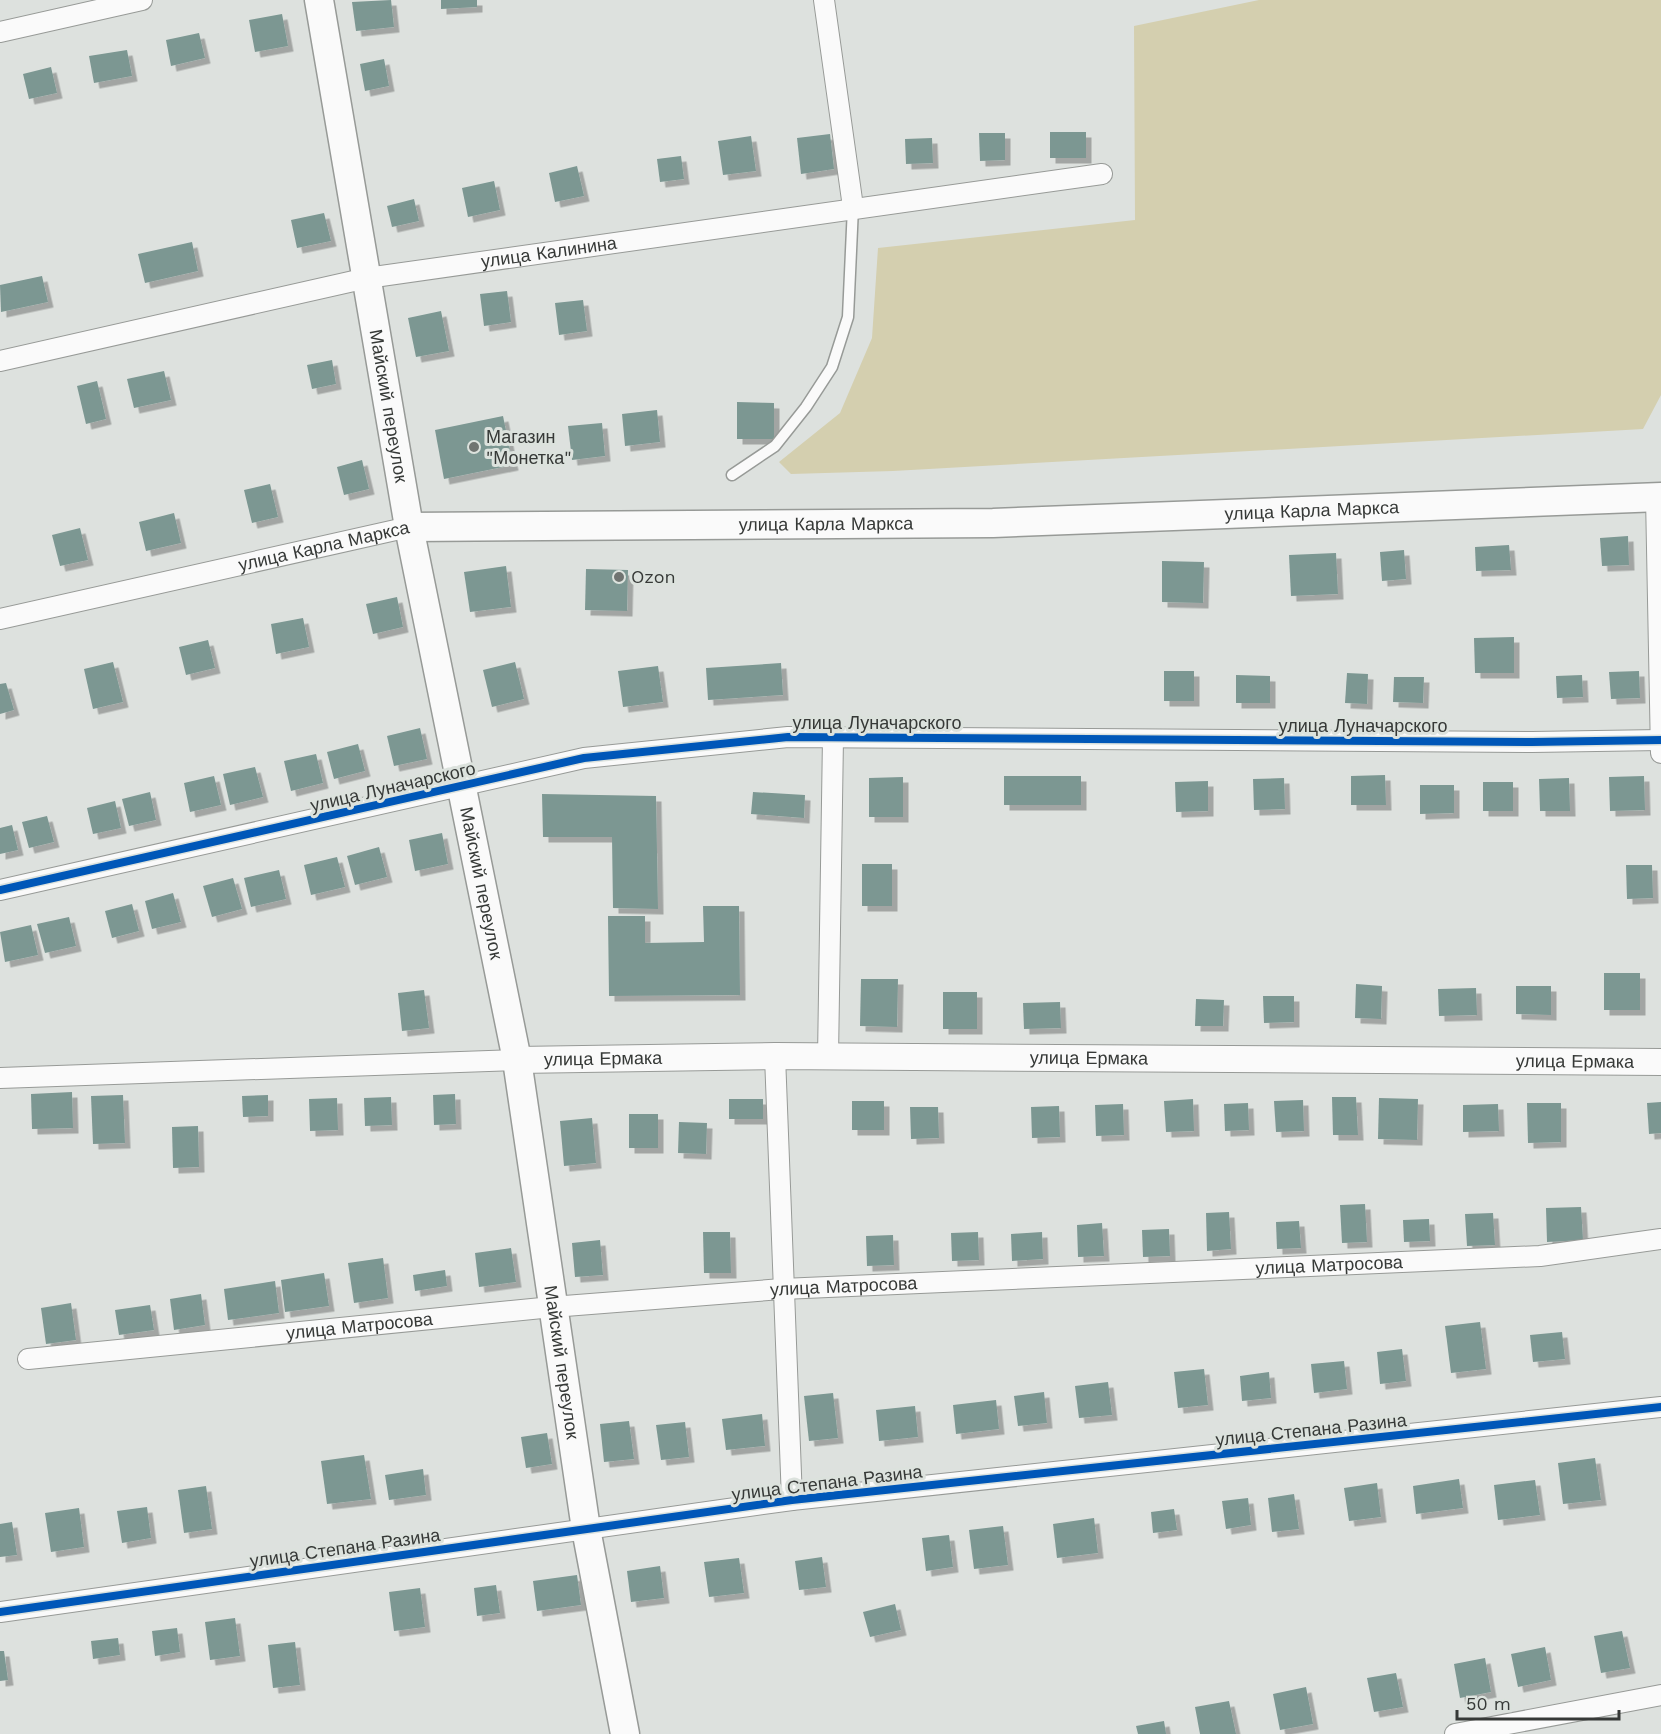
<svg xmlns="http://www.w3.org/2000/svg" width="1661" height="1734" font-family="'Work Sans',sans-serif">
	<defs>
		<filter id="shadow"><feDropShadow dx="5.5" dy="5.5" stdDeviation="0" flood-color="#0004"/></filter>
	</defs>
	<rect width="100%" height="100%" fill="#dde1de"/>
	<!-- green -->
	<polygon fill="#d4cfaf" points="1259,0 1661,0 1661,395 1643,429 893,471 791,474 779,462 840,413 872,338 878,248 1135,220 1134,26"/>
	<!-- building -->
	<g fill="#7c9792" filter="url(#shadow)">
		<polygon points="391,0 394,27 356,31 352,2"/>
		<polygon points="441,0 477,0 477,7 441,9"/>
		<polygon points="282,14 288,46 255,52 249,20"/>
		<polygon points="199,33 205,58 171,66 166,40"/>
		<polygon points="127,50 132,76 94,83 89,56"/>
		<polygon points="384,59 389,86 365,91 360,64"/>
		<polygon points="51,67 57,93 29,99 23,74"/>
		<rect x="1050" y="132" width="36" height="26"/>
		<polygon points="979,133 1005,133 1005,160 980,161"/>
		<polygon points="830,134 834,169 801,174 797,138"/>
		<polygon points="751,136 756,171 723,175 718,141"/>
		<polygon points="932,138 933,163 906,164 905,139"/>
		<polygon points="681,156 684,179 660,182 657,159"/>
		<polygon points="577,166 584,196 555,202 549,173"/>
		<polygon points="494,181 500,210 468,217 462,188"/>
		<polygon points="414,199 419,221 392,227 387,206"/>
		<polygon points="324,213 331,241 297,248 291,220"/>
		<polygon points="192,242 198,271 145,283 138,254"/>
		<polygon points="42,276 48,302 1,312 0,285"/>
		<polygon points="507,291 511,322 484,326 480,294"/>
		<polygon points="583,300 587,331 559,335 555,303"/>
		<polygon points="441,311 449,351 416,357 408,318"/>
		<polygon points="332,360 336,384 312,389 307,365"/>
		<polygon points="164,371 171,400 134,408 127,379"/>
		<polygon points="97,381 106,419 86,424 77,386"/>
		<polygon points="737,402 774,403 774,439 737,439"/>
		<polygon points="657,410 660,442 625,446 622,414"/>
		<polygon points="503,416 513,465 444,479 435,430"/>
		<polygon points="602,423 605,456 572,460 568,426"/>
		<polygon points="362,460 369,489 344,495 337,467"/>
		<polygon points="270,484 278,517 252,523 244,490"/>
		<polygon points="174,513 181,543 146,551 139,522"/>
		<polygon points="80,528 88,560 60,566 52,535"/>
		<polygon points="1628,536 1629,565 1602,566 1600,538"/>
		<polygon points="1509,545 1511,570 1476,571 1475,547"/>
		<polygon points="1404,550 1406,579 1382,581 1380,552"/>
		<polygon points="1336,553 1338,594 1291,596 1289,555"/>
		<polygon points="1162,561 1204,562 1203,603 1162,602"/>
		<polygon points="506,566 511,607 470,612 464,572"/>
		<polygon points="586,569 628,570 627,611 585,610"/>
		<polygon points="397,597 403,627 373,634 366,604"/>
		<polygon points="303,618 309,647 276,654 271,624"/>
		<polygon points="1514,637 1514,673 1475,673 1474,638"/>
		<polygon points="208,640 215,668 186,675 179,647"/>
		<polygon points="113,662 123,702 93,709 84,669"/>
		<polygon points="515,662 524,699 492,707 483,670"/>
		<polygon points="781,663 783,695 708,700 706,668"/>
		<polygon points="658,666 663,702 623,707 618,671"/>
		<rect x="1164" y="671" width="30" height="30"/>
		<polygon points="1639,671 1640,698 1611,699 1609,672"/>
		<polygon points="1347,673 1368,674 1367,704 1345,703"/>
		<polygon points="1236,675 1270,676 1270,703 1236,703"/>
		<polygon points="1582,675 1583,697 1557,698 1556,676"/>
		<polygon points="1394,677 1424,677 1423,703 1393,702"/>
		<polygon points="6,683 14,710 0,714 0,684"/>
		<polygon points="420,728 427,759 394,766 387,736"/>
		<polygon points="358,744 365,771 334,779 327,752"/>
		<polygon points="316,754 323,783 291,791 284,761"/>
		<polygon points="255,767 263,797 230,805 223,774"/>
		<polygon points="1385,775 1386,805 1351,805 1351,776"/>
		<polygon points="214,776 221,805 190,812 184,783"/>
		<rect x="1004" y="776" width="77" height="29"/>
		<polygon points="1644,776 1645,810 1610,811 1609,777"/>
		<polygon points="903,777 903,817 869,817 869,778"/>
		<polygon points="1284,778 1285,809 1254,810 1253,779"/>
		<polygon points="1569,778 1570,811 1540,811 1539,779"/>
		<polygon points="1208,781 1208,811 1176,812 1175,782"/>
		<rect x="1483" y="782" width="30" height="29"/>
		<polygon points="1420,785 1454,785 1454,813 1420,814"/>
		<polygon points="150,792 156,820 129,826 122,799"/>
		<polygon points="753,792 805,795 804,818 751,814"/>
		<polygon points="542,794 656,796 658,909 613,908 612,837 543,837"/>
		<polygon points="115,801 121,828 93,834 87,808"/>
		<polygon points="47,816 54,842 29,848 22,822"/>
		<polygon points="12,825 18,850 0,854 0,828"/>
		<polygon points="442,833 448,864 415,871 409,840"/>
		<polygon points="379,847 387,877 355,885 347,856"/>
		<polygon points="337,857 345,887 311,895 304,865"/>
		<rect x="862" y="864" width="30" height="42"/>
		<polygon points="1626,865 1652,865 1653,898 1627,899"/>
		<polygon points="279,870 286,899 251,907 244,878"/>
		<polygon points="233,878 242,909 212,917 203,886"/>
		<polygon points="173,893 181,922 152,929 145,901"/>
		<polygon points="132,904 139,931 112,938 105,911"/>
		<polygon points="703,906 739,906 740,995 609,996 608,916 645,916 645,943 704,942"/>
		<polygon points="69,917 76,946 45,953 37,924"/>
		<polygon points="31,925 38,955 5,962 0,932"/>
		<rect x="1604" y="973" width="36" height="37"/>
		<polygon points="861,979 898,979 897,1027 860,1026"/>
		<polygon points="1356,984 1382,986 1381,1019 1355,1018"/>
		<polygon points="1516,986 1551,986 1551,1015 1516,1014"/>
		<polygon points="1476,988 1477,1015 1439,1016 1438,989"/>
		<polygon points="424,990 429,1028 402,1031 398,993"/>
		<rect x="943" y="992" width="34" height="37"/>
		<polygon points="1263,996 1294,996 1294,1022 1264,1023"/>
		<polygon points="1196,999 1224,1000 1223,1026 1195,1026"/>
		<polygon points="1060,1002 1061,1028 1024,1029 1023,1003"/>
		<polygon points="72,1092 73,1128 32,1129 31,1094"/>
		<polygon points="455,1094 456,1124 434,1125 433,1095"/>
		<polygon points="123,1095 125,1143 93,1144 91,1096"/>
		<polygon points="268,1095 268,1116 243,1117 242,1096"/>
		<polygon points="391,1097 392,1125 365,1126 364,1098"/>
		<polygon points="1332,1097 1356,1097 1358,1135 1333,1135"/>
		<polygon points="337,1098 338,1130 310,1131 309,1099"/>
		<polygon points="1379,1098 1418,1099 1417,1140 1378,1139"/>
		<rect x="729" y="1099" width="34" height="20"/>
		<polygon points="1193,1099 1194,1131 1166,1132 1164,1101"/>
		<polygon points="1303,1100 1304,1131 1276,1132 1274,1101"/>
		<rect x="852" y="1101" width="32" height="29"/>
		<polygon points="1661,1102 1661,1133 1649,1134 1647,1103"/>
		<polygon points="1248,1103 1249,1130 1225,1131 1224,1104"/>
		<polygon points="1527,1103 1561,1103 1561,1142 1528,1143"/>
		<polygon points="1123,1104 1124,1135 1096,1136 1095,1105"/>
		<polygon points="1498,1104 1499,1131 1463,1132 1463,1105"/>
		<polygon points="1059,1106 1060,1137 1032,1138 1031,1107"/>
		<polygon points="910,1107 938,1107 939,1138 911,1139"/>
		<rect x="629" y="1114" width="29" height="34"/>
		<polygon points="592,1118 596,1163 564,1166 560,1121"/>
		<polygon points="679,1122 707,1123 706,1154 678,1153"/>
		<polygon points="198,1126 199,1167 173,1168 172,1127"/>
		<polygon points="1365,1204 1367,1242 1342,1243 1340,1205"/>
		<polygon points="1581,1207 1583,1240 1547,1242 1546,1208"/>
		<polygon points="1229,1212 1231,1249 1207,1251 1206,1213"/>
		<polygon points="1493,1213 1495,1245 1467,1246 1465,1214"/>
		<polygon points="1429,1219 1430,1241 1404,1242 1403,1220"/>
		<polygon points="1299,1221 1301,1248 1277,1249 1276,1222"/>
		<polygon points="1102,1223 1104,1256 1078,1257 1077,1225"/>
		<polygon points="1169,1229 1170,1256 1143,1257 1142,1230"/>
		<polygon points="703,1232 730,1232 731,1273 704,1273"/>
		<polygon points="978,1232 979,1260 952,1261 951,1233"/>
		<polygon points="1042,1232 1043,1259 1012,1261 1011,1234"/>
		<polygon points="893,1235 894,1265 867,1266 866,1236"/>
		<polygon points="600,1240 603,1275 575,1277 572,1243"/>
		<polygon points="511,1248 516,1282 479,1287 475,1253"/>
		<polygon points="383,1258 388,1298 354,1303 348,1263"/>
		<polygon points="445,1270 447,1286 415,1291 413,1275"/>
		<polygon points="324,1273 329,1306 285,1312 281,1280"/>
		<polygon points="275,1281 279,1313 228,1320 224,1289"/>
		<polygon points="201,1294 205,1325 174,1330 170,1299"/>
		<polygon points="71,1303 76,1340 46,1344 41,1308"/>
		<polygon points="150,1305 154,1330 119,1335 115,1310"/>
		<polygon points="1480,1322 1486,1369 1451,1373 1445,1326"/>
		<polygon points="1562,1332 1565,1359 1533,1362 1530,1335"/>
		<polygon points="1402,1349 1406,1381 1380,1384 1377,1352"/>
		<polygon points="1344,1361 1347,1389 1314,1393 1311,1364"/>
		<polygon points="1204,1369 1208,1405 1178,1408 1174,1372"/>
		<polygon points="1269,1372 1271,1398 1242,1401 1240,1376"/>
		<polygon points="1108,1382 1112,1415 1079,1418 1075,1386"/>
		<polygon points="1044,1392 1047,1423 1018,1426 1014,1396"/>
		<polygon points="833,1393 838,1438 809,1441 804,1396"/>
		<polygon points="996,1400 999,1429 956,1434 953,1405"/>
		<polygon points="915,1406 918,1437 879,1441 876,1410"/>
		<polygon points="762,1414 765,1446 726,1450 722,1419"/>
		<polygon points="629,1421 634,1459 604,1462 600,1424"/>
		<polygon points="685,1422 689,1457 661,1460 656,1425"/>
		<polygon points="547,1433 552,1464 526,1468 521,1437"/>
		<polygon points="364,1455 371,1499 327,1504 321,1461"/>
		<polygon points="1595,1458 1601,1500 1563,1504 1558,1463"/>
		<polygon points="423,1469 426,1495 389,1500 385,1475"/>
		<polygon points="1459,1479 1463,1508 1416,1514 1413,1486"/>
		<polygon points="1535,1480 1540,1515 1498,1520 1494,1485"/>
		<polygon points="1377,1483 1381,1517 1349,1521 1344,1488"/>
		<polygon points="206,1486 212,1529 184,1533 178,1490"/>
		<polygon points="1294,1494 1299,1529 1272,1532 1268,1498"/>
		<polygon points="1248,1498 1251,1525 1226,1529 1222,1501"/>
		<polygon points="147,1507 151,1538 122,1543 117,1511"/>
		<polygon points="79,1508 84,1547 51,1552 45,1513"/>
		<polygon points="1174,1509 1177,1530 1153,1533 1151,1512"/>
		<polygon points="1094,1518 1098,1553 1057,1558 1053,1524"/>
		<polygon points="12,1522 17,1555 0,1557 0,1524"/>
		<polygon points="1003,1526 1008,1565 974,1569 969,1530"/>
		<polygon points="949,1535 953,1567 926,1571 922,1538"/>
		<polygon points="822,1557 826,1587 799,1590 795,1561"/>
		<polygon points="739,1558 744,1593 709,1597 704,1562"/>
		<polygon points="660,1566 664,1598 631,1602 627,1571"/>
		<polygon points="577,1575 581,1605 537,1611 533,1581"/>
		<polygon points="496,1585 500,1613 477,1616 474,1588"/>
		<polygon points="420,1588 425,1627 394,1631 389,1592"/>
		<polygon points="895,1604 901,1630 870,1637 863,1612"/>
		<polygon points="235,1618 240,1656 210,1660 205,1622"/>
		<polygon points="177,1628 180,1652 155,1656 152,1631"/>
		<polygon points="1622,1631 1630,1668 1601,1673 1594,1636"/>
		<polygon points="118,1638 120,1655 93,1659 91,1641"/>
		<polygon points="295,1642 300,1685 273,1688 268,1645"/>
		<polygon points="1545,1647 1551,1680 1518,1687 1511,1654"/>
		<polygon points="0,1651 4,1651 8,1680 0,1681"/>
		<polygon points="1485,1658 1491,1692 1460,1698 1454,1664"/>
		<polygon points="1396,1673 1403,1707 1374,1712 1367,1678"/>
		<polygon points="1306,1687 1313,1724 1280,1730 1273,1694"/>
		<polygon points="1229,1701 1236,1734 1200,1734 1195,1707"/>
		<polygon points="1164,1721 1166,1734 1138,1734 1136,1726"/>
	</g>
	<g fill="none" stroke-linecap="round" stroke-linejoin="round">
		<!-- service casing -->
		<g stroke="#979a97" stroke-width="13">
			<polyline id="service" points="732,475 775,446 806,407 832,367 848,317 853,207"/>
		</g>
		<!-- minor casing -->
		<g stroke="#979a97" stroke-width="22">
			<g id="minor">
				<polyline points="824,0 853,207"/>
				<polyline points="0,32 142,0"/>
				<path id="s1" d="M0,361l367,-83 735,-104"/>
				<polyline points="1656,497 1661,753"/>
				<path id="s2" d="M0,619l409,-92"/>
				<polyline points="0,890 584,758 788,737 1532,742 1661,740"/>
				<polyline points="775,1056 792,1500"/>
				<polyline points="828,1057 833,738"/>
				<polyline points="0,1078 517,1060"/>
				<path id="s3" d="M28,1359l524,-52 230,-18 758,-33 121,-17"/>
				<polyline points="0,1612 792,1500 1661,1407"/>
				<polyline points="1455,1734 1661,1695"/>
			</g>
		</g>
		<!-- tertiary casing -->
		<g stroke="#979a97" stroke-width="28">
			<g id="tertiary">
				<path id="s4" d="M517,1060l258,-4 886,6"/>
			</g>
		</g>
		<!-- secondary casing -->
		<g stroke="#979a97" stroke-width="31">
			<g id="secondary">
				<path id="s5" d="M319,0l90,527 108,533 69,469 39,205"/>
				<path id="s6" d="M409,527l584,-4 668,-26"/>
			</g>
		</g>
		<!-- service -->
		<use href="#service" stroke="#fafafa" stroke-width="10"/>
		<!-- minor -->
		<use href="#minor" stroke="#fafafa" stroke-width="20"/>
		<!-- tertiary -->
		<use href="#tertiary" stroke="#fafafa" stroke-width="26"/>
		<!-- secondary -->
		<use href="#secondary" stroke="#fafafa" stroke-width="28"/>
		<!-- cycleway casing -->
		<g stroke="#dce2dd" stroke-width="11">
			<g id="cycleway">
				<polyline points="0,890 584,758 788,737 1532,742 1661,740"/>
				<polyline points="0,1612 792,1500 1661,1407"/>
			</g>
		</g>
		<!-- cycleway -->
		<use href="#cycleway" stroke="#0057b8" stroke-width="8"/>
	</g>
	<!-- markers -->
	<g fill="#707471" stroke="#dce2dd" stroke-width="2">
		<circle cx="474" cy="447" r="6"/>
		<circle cx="619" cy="577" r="6"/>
	</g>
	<g text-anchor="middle" stroke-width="6" stroke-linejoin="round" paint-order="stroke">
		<!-- street labels -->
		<g font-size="18" fill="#363937" stroke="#dce2dd">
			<text dy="6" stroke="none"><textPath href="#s1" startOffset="560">улица Калинина</textPath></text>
			<text dy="6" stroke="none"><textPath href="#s5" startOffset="412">Майский переулок</textPath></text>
			<text dy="6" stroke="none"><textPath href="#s6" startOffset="903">улица Карла Маркса</textPath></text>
			<text dy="6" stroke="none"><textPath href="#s6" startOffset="417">улица Карла Маркса</textPath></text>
			<text dy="6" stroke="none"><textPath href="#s2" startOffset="332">улица Карла Маркса</textPath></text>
			<text x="877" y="729">улица Луначарского</text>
			<text x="1363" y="732">улица Луначарского</text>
			<text transform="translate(393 787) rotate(-13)" y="6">улица Луначарского</text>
			<text dy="6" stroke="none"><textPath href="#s5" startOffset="898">Майский переулок</textPath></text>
			<text dy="6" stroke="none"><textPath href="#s4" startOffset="86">улица Ермака</textPath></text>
			<text dy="6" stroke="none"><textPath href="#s4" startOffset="572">улица Ермака</textPath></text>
			<text dy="6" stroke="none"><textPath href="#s4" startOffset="1058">улица Ермака</textPath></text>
			<text dy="6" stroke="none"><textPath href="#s3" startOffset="1305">улица Матросова</textPath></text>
			<text dy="6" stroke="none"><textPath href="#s3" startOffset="819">улица Матросова</textPath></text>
			<text dy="6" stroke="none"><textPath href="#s3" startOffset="333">улица Матросова</textPath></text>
			<text dy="6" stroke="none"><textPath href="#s5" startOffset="1384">Майский переулок</textPath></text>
			<text transform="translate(1311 1430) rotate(-6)" y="6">улица Степана Разина</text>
			<text transform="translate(827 1483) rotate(-7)" y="6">улица Степана Разина</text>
			<text transform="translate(345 1548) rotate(-8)" y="6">улица Степана Разина</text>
		</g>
		<!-- poi labels -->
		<g font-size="18" fill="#363937" stroke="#dce2dd" text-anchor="start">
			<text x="486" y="443">Магазин<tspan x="486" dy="21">"Монетка"</tspan></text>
			<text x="631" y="583">Ozon</text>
		</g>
	</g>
	<!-- scale -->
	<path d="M1457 1710v9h162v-9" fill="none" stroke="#363937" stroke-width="3"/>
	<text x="1466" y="1710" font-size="18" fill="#363937" stroke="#dce2dd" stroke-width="4.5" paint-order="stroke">50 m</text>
</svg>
